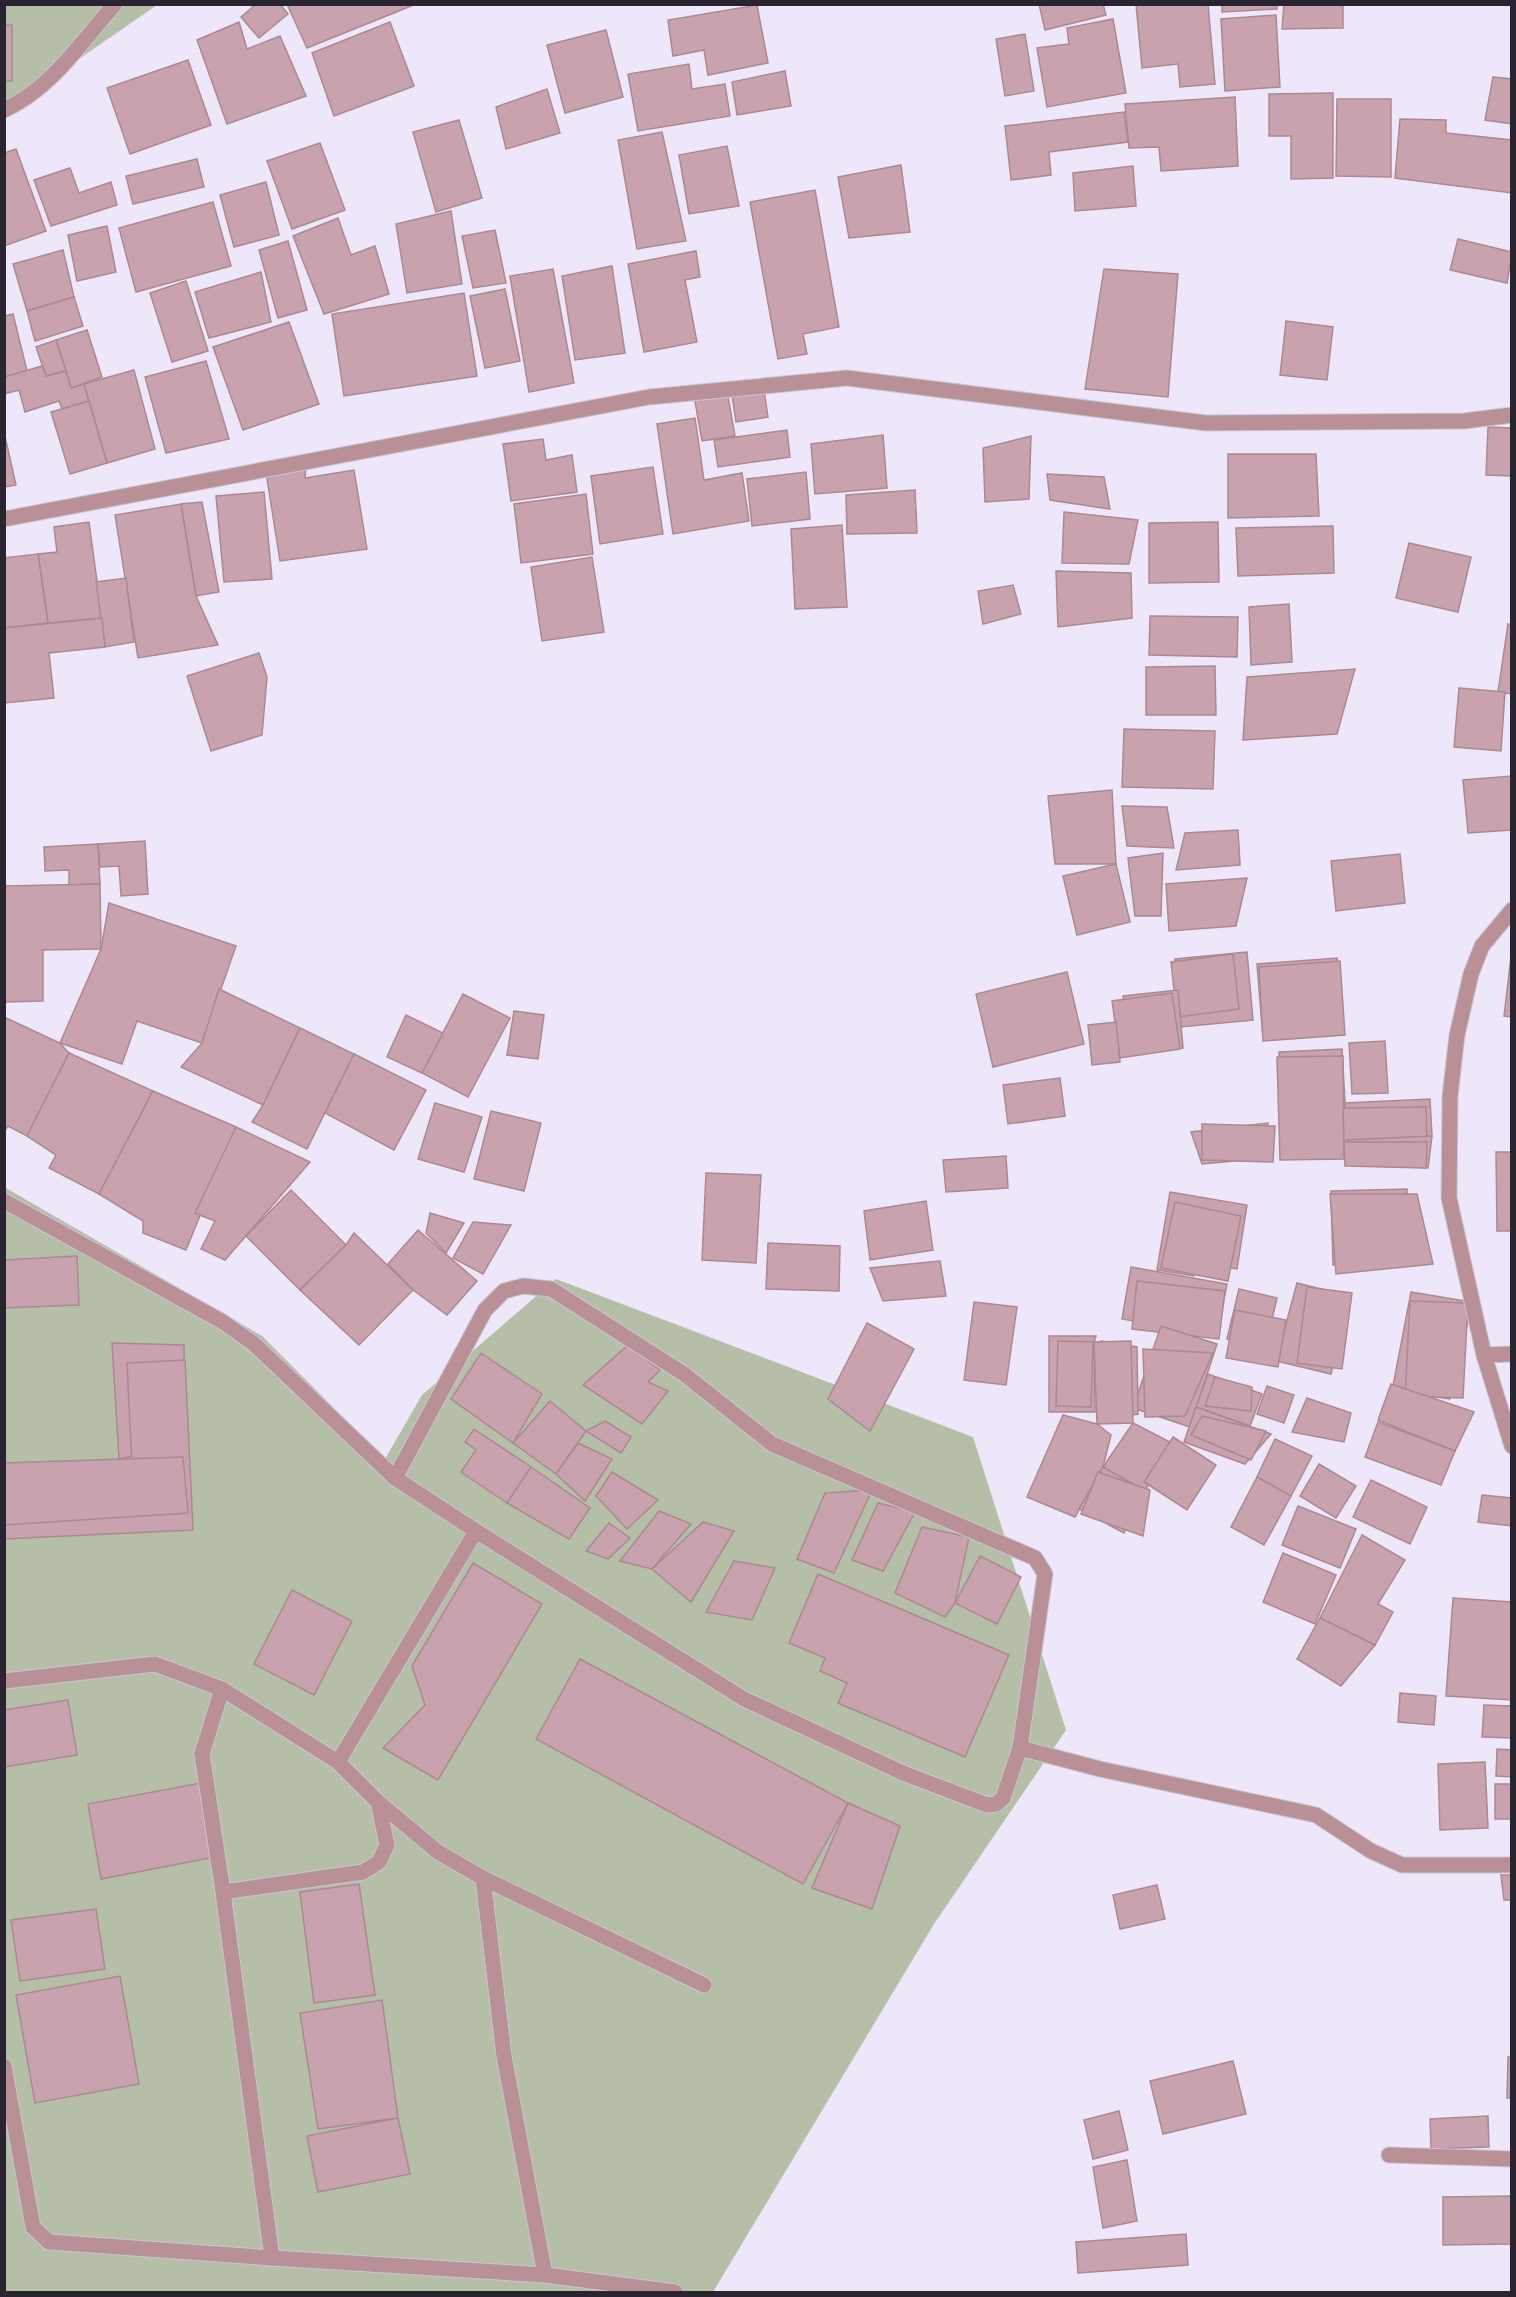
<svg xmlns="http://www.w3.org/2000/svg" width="1516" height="2297" font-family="Mulish,sans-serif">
	<rect width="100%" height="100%" fill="#eee7fa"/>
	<!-- green -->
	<g fill="#b5bea6">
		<polygon points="5,5 157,5 21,99 5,103"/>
		<polygon points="4,1187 262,1336 385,1459 422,1395 556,1279 973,1437 1066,1730 934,1924 713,2292 5,2292"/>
	</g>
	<!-- building -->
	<g fill="#c8a3ae" stroke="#ac8893" stroke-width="1.5">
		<polygon points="256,4 280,4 288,14 259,38 241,17"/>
		<polygon points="287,4 416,4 307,48"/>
		<polygon points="1039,4 1103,4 1106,15 1045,30"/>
		<polygon points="1136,4 1208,4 1215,84 1180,87 1178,64 1142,68"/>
		<polygon points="1222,4 1277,4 1277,9 1222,12"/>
		<polygon points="1284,4 1343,4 1343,28 1282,29"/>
		<polygon points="757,5 768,63 708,75 704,50 673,56 668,20"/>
		<polygon points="1276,15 1280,87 1225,91 1221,19"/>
		<polygon points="1113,19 1126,93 1047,107 1037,48 1069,44 1067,28"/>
		<polygon points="239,22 247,49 280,36 306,96 227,124 197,40"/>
		<polygon points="390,22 414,86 334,116 312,53"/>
		<rect x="4" y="25" width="8" height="56"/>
		<polygon points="606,30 623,97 565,113 547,45"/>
		<polygon points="1025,34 1034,91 1005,96 996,39"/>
		<polygon points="188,60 211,125 130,154 107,88"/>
		<polygon points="689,64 692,89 725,84 730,116 638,131 628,74"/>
		<polygon points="785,71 791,106 737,115 732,82"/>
		<polygon points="1493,77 1512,79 1512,124 1485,120"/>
		<polygon points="547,89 560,133 506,149 496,107"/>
		<polygon points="1333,93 1333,178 1291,179 1291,136 1269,136 1269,94"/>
		<polygon points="1235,97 1238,166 1161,171 1159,147 1129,148 1125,104"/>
		<polygon points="1337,99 1391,99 1391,177 1336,176"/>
		<polygon points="1124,112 1128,142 1049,152 1051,175 1011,180 1005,126"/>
		<polygon points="1400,119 1446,120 1446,133 1512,140 1512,193 1395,178"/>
		<polygon points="459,120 482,198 436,212 413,132"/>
		<polygon points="662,132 686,241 637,249 618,140"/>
		<polygon points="320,143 345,210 292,229 267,161"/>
		<polygon points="727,146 739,206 689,214 679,155"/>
		<polygon points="16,149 46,231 4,246 4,153"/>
		<polygon points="197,159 204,187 133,204 126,176"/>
		<polygon points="901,165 910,232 849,238 838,177"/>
		<polygon points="1133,166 1136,206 1075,211 1073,173"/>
		<polygon points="70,168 79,193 111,182 117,205 51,226 34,180"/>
		<polygon points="266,182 279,235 234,247 220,195"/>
		<polygon points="815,190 839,327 803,334 807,354 778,359 750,202"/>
		<polygon points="213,202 231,266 136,292 119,228"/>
		<polygon points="451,211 462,284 407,293 396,224"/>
		<polygon points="338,218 351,255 375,246 389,294 324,314 293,236"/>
		<polygon points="107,226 116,272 77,281 68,235"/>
		<polygon points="495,230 506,283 473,288 462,236"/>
		<polygon points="1458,239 1512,252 1507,283 1450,270"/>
		<polygon points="288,241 307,310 278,318 259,250"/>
		<polygon points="63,250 74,297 27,311 13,264"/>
		<polygon points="696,251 700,277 685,280 697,342 644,352 628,264"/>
		<polygon points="612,266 625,353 575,360 562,276"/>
		<polygon points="553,269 574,383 529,392 510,276"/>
		<polygon points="1104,269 1178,274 1168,397 1085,389"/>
		<polygon points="261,272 271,322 209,338 195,292"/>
		<polygon points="186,281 208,351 172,362 150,293"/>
		<polygon points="505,289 520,361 485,368 470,296"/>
		<polygon points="464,293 477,376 344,396 332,314"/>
		<polygon points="74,297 83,326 35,341 27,311"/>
		<polygon points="13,314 27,371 4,377 4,316"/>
		<polygon points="1286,321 1333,327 1327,380 1280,375"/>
		<polygon points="289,322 319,404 243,430 213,347"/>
		<polygon points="87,330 102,377 71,388 56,340"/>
		<polygon points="56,340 66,371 46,376 36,347"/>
		<polygon points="206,361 229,439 166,453 145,377"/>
		<polygon points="42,366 46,376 66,371 71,388 84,384 89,401 62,409 59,401 25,412 19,390 4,394 4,377"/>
		<polygon points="134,370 155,449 107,463 84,384"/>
		<polygon points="764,390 768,417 736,422 732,395"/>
		<polygon points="727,391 735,436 702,441 694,396"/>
		<polygon points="89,401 107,463 70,474 51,412"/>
		<polygon points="695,418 704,480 742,473 749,521 673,534 657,424"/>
		<polygon points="1488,427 1512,428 1512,476 1486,475"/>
		<polygon points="787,430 790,457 718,467 714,440"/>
		<polygon points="4,432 16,485 4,487"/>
		<polygon points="883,435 887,488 815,494 811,444"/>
		<polygon points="1031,436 1029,499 985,502 983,448"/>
		<polygon points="543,439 546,460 572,455 577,492 511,501 503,444"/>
		<polygon points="1228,454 1316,454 1319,516 1228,518"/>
		<polygon points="306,465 305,478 354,470 367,549 280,561 266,472"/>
		<polygon points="653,467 663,534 600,544 591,476"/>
		<polygon points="806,472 810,519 752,526 747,479"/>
		<polygon points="1047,474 1104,477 1110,509 1050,500"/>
		<polygon points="915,490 917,533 847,534 846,495"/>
		<polygon points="264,492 272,579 224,582 216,496"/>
		<polygon points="586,494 593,554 521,563 514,504"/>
		<polygon points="202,502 219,592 196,596 181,504"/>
		<polygon points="181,504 196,596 218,645 138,658 115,515"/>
		<polygon points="1064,512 1138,520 1129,564 1062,563"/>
		<polygon points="89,522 102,618 48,623 38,554 57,552 54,527"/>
		<polygon points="1218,522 1219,582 1149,583 1149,523"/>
		<polygon points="842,525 847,607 795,609 791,529"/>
		<polygon points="1333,526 1334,573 1238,576 1236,528"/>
		<polygon points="1409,543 1471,557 1458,612 1396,598"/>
		<polygon points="38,554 48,623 4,628 4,558"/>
		<polygon points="592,557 604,632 542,641 531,567"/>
		<polygon points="1056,571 1131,573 1132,618 1058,627"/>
		<polygon points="126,578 134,642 105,647 96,582"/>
		<polygon points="1013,585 1021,614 983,624 978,591"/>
		<polygon points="1289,604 1292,662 1251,665 1249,607"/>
		<polygon points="1150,616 1238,617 1237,657 1149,655"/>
		<polygon points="102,618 105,647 49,653 54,698 4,703 4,628"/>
		<polygon points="1508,624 1512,625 1512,694 1498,692"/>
		<polygon points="259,653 267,677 262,735 211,751 187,676"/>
		<polygon points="1215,666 1216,715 1146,715 1146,667"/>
		<polygon points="1355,669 1337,734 1243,740 1247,677"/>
		<polygon points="1459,688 1505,692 1501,751 1454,747"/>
		<polygon points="1124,729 1215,731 1213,789 1122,787"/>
		<polygon points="1512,776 1512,830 1468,833 1463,780"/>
		<polygon points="1112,790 1116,864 1055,864 1048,796"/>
		<polygon points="1122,806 1167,807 1174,848 1127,846"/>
		<polygon points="1238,830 1240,865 1176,870 1185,833"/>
		<polygon points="145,841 148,894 121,896 119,866 100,867 98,844"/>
		<polygon points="98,844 100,884 69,885 69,870 45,871 44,847"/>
		<polygon points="1163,853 1161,916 1135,916 1128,858"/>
		<polygon points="1400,854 1405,903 1336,911 1331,861"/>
		<polygon points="1116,864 1130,922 1077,935 1063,876"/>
		<polygon points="1247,878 1236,926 1169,931 1166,884"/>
		<polygon points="100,884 101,949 43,950 43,1001 4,1002 4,886"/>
		<polygon points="109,903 236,946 202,1043 137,1021 122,1064 60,1043 101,949"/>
		<polygon points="1512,948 1512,1017 1504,1016"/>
		<polygon points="1247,952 1253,1020 1180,1027 1175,959"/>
		<polygon points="1233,954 1239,1009 1177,1017 1171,962"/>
		<polygon points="1337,958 1343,1031 1263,1038 1257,964"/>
		<polygon points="1340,961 1345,1035 1263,1041 1259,967"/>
		<polygon points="1067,972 1084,1044 993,1067 976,994"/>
		<polygon points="219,989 300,1028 263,1105 181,1067 202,1043"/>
		<polygon points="1178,990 1183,1048 1129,1052 1123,996"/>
		<polygon points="1172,993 1180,1049 1120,1058 1112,1001"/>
		<polygon points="463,994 510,1018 468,1097 422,1073"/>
		<polygon points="514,1011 544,1015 538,1059 507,1055"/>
		<polygon points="406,1015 443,1033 422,1073 387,1057"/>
		<polygon points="4,1017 60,1043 69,1053 27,1136 8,1126 4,1132"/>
		<polygon points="1116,1022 1120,1062 1092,1065 1088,1025"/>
		<polygon points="300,1028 354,1054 307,1149 252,1122 263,1105"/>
		<polygon points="1385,1041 1388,1093 1352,1094 1349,1043"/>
		<polygon points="1342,1049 1348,1155 1284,1158 1279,1052"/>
		<polygon points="69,1053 153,1091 99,1194 49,1168 56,1155 27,1136"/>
		<polygon points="354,1054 426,1090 394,1150 325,1113"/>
		<polygon points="1343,1056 1344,1159 1280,1160 1277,1057"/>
		<polygon points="1060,1078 1065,1116 1008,1124 1003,1085"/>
		<polygon points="153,1091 236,1127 186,1250 143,1233 143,1221 99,1194"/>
		<polygon points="1430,1099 1432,1136 1347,1140 1345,1103"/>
		<polygon points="435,1103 482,1117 464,1172 418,1159"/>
		<polygon points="1426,1107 1427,1142 1344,1142 1343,1108"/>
		<polygon points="491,1111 541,1123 524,1191 474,1179"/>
		<polygon points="1268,1123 1267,1158 1202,1164 1191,1132"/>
		<polygon points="1202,1124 1275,1126 1273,1162 1202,1160"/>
		<polygon points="236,1127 310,1162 225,1260 201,1249 215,1221 195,1213"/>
		<polygon points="1432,1136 1428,1168 1351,1163 1348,1155 1347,1140"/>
		<polygon points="1344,1142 1427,1142 1426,1168 1345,1166"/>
		<polygon points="1496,1152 1512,1152 1512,1231 1497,1231"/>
		<polygon points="1006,1156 1008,1188 946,1192 943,1160"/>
		<polygon points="706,1173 761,1175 756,1263 702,1260"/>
		<polygon points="1407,1189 1409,1263 1333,1265 1331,1191"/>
		<polygon points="291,1190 346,1245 300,1290 246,1236"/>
		<polygon points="1170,1192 1247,1205 1237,1269 1196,1262 1194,1276 1157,1270"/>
		<polygon points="1330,1194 1417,1194 1433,1264 1336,1274"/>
		<polygon points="926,1201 933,1250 870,1260 864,1211"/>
		<polygon points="1175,1202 1241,1216 1228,1281 1161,1268"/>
		<polygon points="430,1213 464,1223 446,1253 426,1233"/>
		<polygon points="473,1222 511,1225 483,1274 453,1258"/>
		<polygon points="418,1230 477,1281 447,1315 413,1290 388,1264"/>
		<polygon points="354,1233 413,1290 359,1345 300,1290 346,1245"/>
		<polygon points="768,1243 840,1246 839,1291 766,1289"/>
		<polygon points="77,1256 79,1305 4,1308 4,1260"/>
		<polygon points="940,1261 946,1296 883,1301 870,1268"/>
		<polygon points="1131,1267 1227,1284 1217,1336 1122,1319"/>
		<polygon points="1137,1281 1225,1291 1219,1339 1132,1329"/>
		<polygon points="1297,1283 1350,1296 1331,1374 1276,1361"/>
		<polygon points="1307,1287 1352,1293 1342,1369 1297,1363"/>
		<polygon points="1239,1289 1277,1298 1265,1348 1227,1339"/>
		<polygon points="1411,1292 1472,1302 1450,1399 1392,1391"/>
		<polygon points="1410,1301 1468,1303 1463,1398 1405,1396"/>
		<polygon points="974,1302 1017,1307 1006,1385 964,1380"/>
		<polygon points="1235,1310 1286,1320 1278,1367 1226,1358"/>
		<polygon points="867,1323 914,1349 870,1431 828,1399"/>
		<polygon points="1161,1326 1217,1344 1190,1427 1133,1408"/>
		<polygon points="1049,1336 1096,1336 1094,1342 1095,1412 1049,1412"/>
		<polygon points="1058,1341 1093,1342 1091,1407 1056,1406"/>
		<polygon points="1101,1341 1137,1347 1138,1414 1099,1420"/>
		<polygon points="1131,1341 1133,1423 1097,1424 1094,1342"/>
		<polygon points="112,1343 184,1345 186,1444 119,1459"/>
		<polygon points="627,1346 660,1370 648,1382 668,1391 642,1424 583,1385"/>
		<polygon points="1143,1349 1213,1353 1185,1416 1145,1417"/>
		<polygon points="481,1353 542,1394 513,1443 451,1399"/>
		<polygon points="185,1360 193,1530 4,1539 4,1472 132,1466 127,1363"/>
		<polygon points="1208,1374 1262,1394 1250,1426 1196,1407"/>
		<polygon points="1215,1377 1252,1387 1251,1411 1205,1406"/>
		<polygon points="1391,1384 1474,1412 1455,1451 1378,1420"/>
		<polygon points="1267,1386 1294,1395 1284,1423 1257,1414"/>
		<polygon points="1307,1398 1351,1413 1344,1442 1292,1432"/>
		<polygon points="550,1401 586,1431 556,1474 513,1443"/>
		<polygon points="1196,1407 1271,1434 1245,1464 1184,1442"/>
		<polygon points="1063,1415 1097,1424 1111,1435 1103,1467 1075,1517 1027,1497"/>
		<polygon points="1202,1416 1266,1431 1251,1460 1191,1435"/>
		<polygon points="605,1421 631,1437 621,1453 586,1431"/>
		<polygon points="1378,1422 1455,1451 1441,1485 1365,1457"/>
		<polygon points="1133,1423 1172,1443 1145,1491 1103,1467"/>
		<polygon points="474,1429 531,1467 507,1503 461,1472 476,1450 465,1442"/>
		<polygon points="1173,1437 1216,1465 1187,1510 1144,1482"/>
		<polygon points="1275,1439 1312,1456 1291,1496 1257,1477"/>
		<polygon points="578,1443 612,1459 585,1501 556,1474"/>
		<polygon points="183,1457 188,1513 4,1525 4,1463"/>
		<polygon points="1319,1464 1356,1486 1336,1518 1300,1496"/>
		<polygon points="531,1467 590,1508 569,1539 507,1503"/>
		<polygon points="1103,1467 1145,1491 1124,1533 1079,1509"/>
		<polygon points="612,1472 658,1500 627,1529 596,1496"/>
		<polygon points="1098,1472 1150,1490 1143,1536 1081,1514"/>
		<polygon points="1257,1477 1291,1496 1264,1545 1231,1527"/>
		<polygon points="1371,1480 1427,1507 1410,1544 1353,1517"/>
		<polygon points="872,1490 834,1573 797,1559 825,1493"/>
		<polygon points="1482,1495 1512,1498 1512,1526 1478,1522"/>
		<polygon points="878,1503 915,1512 883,1571 852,1560"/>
		<polygon points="1298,1506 1356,1529 1340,1568 1282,1545"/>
		<polygon points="659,1511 691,1524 652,1569 620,1561"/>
		<polygon points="703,1522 734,1531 691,1602 652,1569"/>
		<polygon points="609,1523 630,1538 608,1559 586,1551"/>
		<polygon points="922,1527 969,1537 955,1603 945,1617 895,1593"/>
		<polygon points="1362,1535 1405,1560 1378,1604 1393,1612 1375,1645 1320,1618"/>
		<polygon points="1283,1553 1336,1575 1315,1624 1263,1602"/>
		<polygon points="980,1556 1021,1577 997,1624 955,1603"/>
		<polygon points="734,1561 775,1568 752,1620 706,1612"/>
		<polygon points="473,1563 542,1604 438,1780 383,1748 425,1705 412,1666"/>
		<polygon points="818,1574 1009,1655 965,1757 838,1703 847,1683 820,1671 825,1658 789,1643"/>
		<polygon points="292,1590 352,1621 314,1695 254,1664"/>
		<polygon points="1453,1598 1512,1602 1512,1700 1446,1696"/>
		<polygon points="1320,1618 1375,1645 1341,1686 1297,1659"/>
		<polygon points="580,1659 848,1803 803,1884 536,1739"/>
		<polygon points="1400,1693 1436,1696 1434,1725 1398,1722"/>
		<polygon points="68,1700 77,1755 4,1767 4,1710"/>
		<polygon points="1484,1705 1512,1706 1512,1738 1482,1737"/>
		<polygon points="1497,1749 1512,1750 1512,1777 1496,1776"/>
		<polygon points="1485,1762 1488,1828 1440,1830 1438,1764"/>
		<polygon points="201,1783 215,1857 101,1879 88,1804"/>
		<rect x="1495" y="1784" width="17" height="35"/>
		<polygon points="848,1803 900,1826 872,1909 812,1888"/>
		<polygon points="1501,1875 1512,1875 1512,1900 1504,1900"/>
		<polygon points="359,1884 375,1995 314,2003 300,1892"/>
		<polygon points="1157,1885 1165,1919 1120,1929 1113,1895"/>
		<polygon points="96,1909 105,1969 20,1981 11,1920"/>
		<polygon points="120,1976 139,2084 35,2103 16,1995"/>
		<polygon points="382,2000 398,2118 318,2129 300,2013"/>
		<polygon points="1508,2057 1512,2057 1512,2098 1507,2098"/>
		<polygon points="1233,2061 1246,2114 1163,2134 1150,2081"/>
		<polygon points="1119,2111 1128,2150 1093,2159 1084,2120"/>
		<polygon points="1488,2116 1489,2147 1431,2149 1430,2119"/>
		<polygon points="398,2118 410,2174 318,2192 307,2136"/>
		<polygon points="1127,2160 1137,2221 1103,2228 1093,2167"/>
		<polygon points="1512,2196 1512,2244 1443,2245 1443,2197"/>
		<polygon points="1186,2234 1188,2265 1078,2273 1076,2242"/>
	</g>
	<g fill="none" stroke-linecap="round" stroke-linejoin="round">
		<!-- minor casing -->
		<g stroke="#cbc4d6" stroke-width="17">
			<g id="minor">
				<path d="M4,110c46,-20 78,-69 111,-106"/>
				<polyline points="4,519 649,397 847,378 1206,423 1464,421 1512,415"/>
				<polyline points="1512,910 1482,946 1471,974 1457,1035 1450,1096 1449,1198 1484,1355 1512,1446"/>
				<polyline points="4,1201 223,1322 254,1344 395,1478 476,1531 744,1699 903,1773 987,1805 996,1804 1003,1798 1020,1748 1045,1574 1035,1558 772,1444 684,1374 551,1289 523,1286 504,1291 485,1310 395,1478"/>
				<polyline points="1484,1355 1512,1354"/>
				<polyline points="4,1681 155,1664 222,1689 338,1762 378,1802 387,1845 379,1862 363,1872 223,1892 272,2258 49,2242 33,2227 4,2066"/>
				<polyline points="222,1689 202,1754 223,1892"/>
				<polyline points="1020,1748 1100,1769 1316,1815 1371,1851 1402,1865 1512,1865"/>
				<polyline points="338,1762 476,1531"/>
				<polyline points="378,1802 438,1852 483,1878 704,1985"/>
				<polyline points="1389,2155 1512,2159"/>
				<polyline points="272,2258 545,2275 504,2056 483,1878"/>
				<polyline points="545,2275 675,2292"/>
			</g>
		</g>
		<!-- minor -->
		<use href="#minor" stroke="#b99095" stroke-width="15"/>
	</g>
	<!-- border -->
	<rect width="1516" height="2297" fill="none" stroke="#292430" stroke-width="12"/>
</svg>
